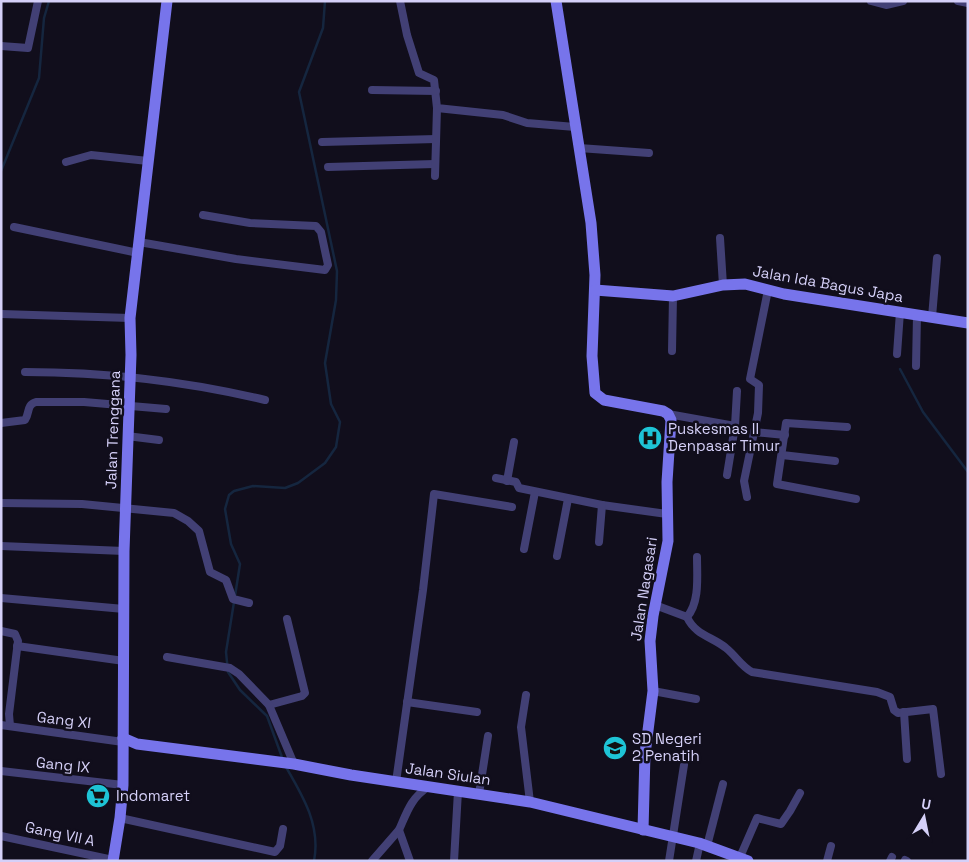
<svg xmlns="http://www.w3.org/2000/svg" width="969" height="862" font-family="'Space Grotesk',sans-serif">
	<rect width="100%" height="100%" fill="#110e1c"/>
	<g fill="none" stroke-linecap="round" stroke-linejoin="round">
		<!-- stream -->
		<g stroke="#15263f" stroke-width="2.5">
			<polyline points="1,171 39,78 44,18 49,1"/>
			<polyline points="900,369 923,412 968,472"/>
			<polyline points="235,596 240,564 231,544 225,509 229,495 234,491 253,486 285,488 298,483 325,463 336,447 340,422 331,404 325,363 336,300 337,271 299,92 323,28 325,1"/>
			<polyline points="234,602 226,652 228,672 240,690 267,716 283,760"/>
			<path d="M286,767c17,29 35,59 28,94"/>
		</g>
		<!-- street -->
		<g stroke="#424075" stroke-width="8">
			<polyline points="400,1 407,35 419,73 434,80 437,108 503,115 527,123 575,127"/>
			<polyline points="871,1 886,5 903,1"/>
			<polyline points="958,1 968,3"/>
			<polyline points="1,46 28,48 38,1"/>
			<polyline points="372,90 436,91"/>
			<polyline points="322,142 436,139"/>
			<polyline points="579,148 649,153"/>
			<polyline points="66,162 91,155 148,161"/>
			<polyline points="328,167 435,164"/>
			<polyline points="435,176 437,108"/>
			<polyline points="14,227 138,253"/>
			<polyline points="720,238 723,285"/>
			<polyline points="139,242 236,259 325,270 328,265 321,232 316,226 250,223 203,215"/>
			<polyline points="1,314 130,318"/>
			<polyline points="932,317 937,258"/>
			<polyline points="672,351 673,296"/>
			<polyline points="897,354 900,312"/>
			<polyline points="916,366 917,315"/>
			<path d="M25,372c82,0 160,9 240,28"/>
			<polyline points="668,414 735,426 737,391"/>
			<path d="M1,423l24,-3c5,-7 1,-15 11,-18h48l82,7"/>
			<polyline points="847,427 786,423 777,484 856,499"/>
			<polyline points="754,432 785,435"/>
			<polyline points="127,436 159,440"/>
			<polyline points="782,455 835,461"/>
			<polyline points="727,475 735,426"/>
			<polyline points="496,478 516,482 519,488 602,505 667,514"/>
			<polyline points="507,481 514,442"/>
			<polyline points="747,497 744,481 758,413 759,385 750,379 768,290"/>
			<polyline points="1,503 82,504 174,513 188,521 199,531 210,572 226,580 233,599 249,603"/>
			<polyline points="599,542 602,505"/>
			<polyline points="1,546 124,551"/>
			<polyline points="524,549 535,492"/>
			<polyline points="557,556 568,499"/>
			<polyline points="1,598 124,609"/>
			<path d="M655,605l32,12c13,-15 10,-41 10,-60"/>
			<path d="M687,617c8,18 26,20 39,31 10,8 15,18 26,24l125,20 13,5 4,13 4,3 35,-4 8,65"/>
			<polyline points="287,619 305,693 302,696 269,705 294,764"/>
			<polyline points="1,631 15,634 18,641 9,714 10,726"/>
			<polyline points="17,646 124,661"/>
			<polyline points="167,657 230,668 239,674 269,705"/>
			<polyline points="653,691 696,699"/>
			<polyline points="526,695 521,727 530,802"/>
			<polyline points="407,702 477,712"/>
			<polyline points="904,712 907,759"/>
			<polyline points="1,725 123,742"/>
			<polyline points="1,771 123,785"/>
			<polyline points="396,782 423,590 434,494 512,507"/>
			<polyline points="479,794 488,736"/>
			<polyline points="120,818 275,852 280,846 283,829"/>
			<polyline points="1,836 113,860"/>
			<polyline points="707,846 723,784"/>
			<polyline points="740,857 757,818 781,824 790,811 800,793"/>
			<polyline points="905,860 907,861"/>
			<polyline points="372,861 399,830"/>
			<path d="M410,861l-11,-31c8,-18 12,-32 29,-43"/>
			<polyline points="454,861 458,791"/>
			<polyline points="669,861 684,765"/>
			<polyline points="696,861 700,843"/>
			<polyline points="827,861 831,846"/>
			<polyline points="890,861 892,857"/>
		</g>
		<!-- secondary -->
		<g stroke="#7774eb" stroke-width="11">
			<polyline points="556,1 591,223 595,275 592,356 595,393 604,400 663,411 668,414 671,420 667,482 668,541 653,616 650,641 653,691 645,754 643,830"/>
			<polyline points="595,290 673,296 723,285 745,284 784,294 968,323"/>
			<polyline points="123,738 137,744 294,764 351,775 530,802 699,843 748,861"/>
			<polyline points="113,861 120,818 123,785 124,551 131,355 130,318 167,1"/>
		</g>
	</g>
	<!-- icons -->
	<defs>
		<g id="hospital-disc" transform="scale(1.25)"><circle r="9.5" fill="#1ec4d6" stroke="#110e1c"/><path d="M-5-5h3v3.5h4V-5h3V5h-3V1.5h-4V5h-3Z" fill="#111"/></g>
		<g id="school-disc" transform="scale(1.25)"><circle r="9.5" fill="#1ec4d6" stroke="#110e1c"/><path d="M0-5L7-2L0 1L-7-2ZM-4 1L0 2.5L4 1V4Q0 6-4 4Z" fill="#111"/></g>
		<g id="supermarket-disc" transform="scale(1.25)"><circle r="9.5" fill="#1ec4d6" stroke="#110e1c"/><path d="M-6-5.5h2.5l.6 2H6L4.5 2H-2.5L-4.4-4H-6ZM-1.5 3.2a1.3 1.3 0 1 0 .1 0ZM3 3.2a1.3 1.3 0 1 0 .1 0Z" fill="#111"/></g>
	</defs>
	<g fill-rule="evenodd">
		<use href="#hospital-disc" x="650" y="438"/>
		<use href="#school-disc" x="615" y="748"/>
		<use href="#supermarket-disc" x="98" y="796"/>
	</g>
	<g text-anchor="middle" stroke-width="5" stroke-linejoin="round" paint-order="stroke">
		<!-- street labels -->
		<g font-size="15" fill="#d5d0f8" stroke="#110e1c">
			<text transform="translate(828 284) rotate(10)" y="5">Jalan Ida Bagus Japa</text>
			<text transform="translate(113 430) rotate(-88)" y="5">Jalan Trenggana</text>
			<text transform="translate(644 589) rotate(-81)" y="5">Jalan Nagasari</text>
			<text transform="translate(64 720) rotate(7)" y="5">Gang XI</text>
			<text transform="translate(63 765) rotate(6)" y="5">Gang IX</text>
			<text transform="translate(448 774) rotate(8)" y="5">Jalan Siulan</text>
			<text transform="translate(60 834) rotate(12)" y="5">Gang VII A</text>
		</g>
		<!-- poi labels -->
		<g font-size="15" fill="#d5d0f8" stroke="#110e1c" text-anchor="start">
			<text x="668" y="434">Puskesmas II<tspan x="668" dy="17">Denpasar Timur</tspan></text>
			<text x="632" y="744">SD Negeri<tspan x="632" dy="17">2 Penatih</tspan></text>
			<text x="116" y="801">Indomaret</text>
		</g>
	</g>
	<!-- border -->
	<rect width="969" height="862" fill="none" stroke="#d5d0f8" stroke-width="5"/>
	<!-- north arrow -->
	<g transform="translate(924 817) rotate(10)" stroke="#110e1c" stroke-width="4" paint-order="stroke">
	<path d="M0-4L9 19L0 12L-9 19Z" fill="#d5d0f8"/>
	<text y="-8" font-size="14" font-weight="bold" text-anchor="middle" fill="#d5d0f8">U</text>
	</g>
</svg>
